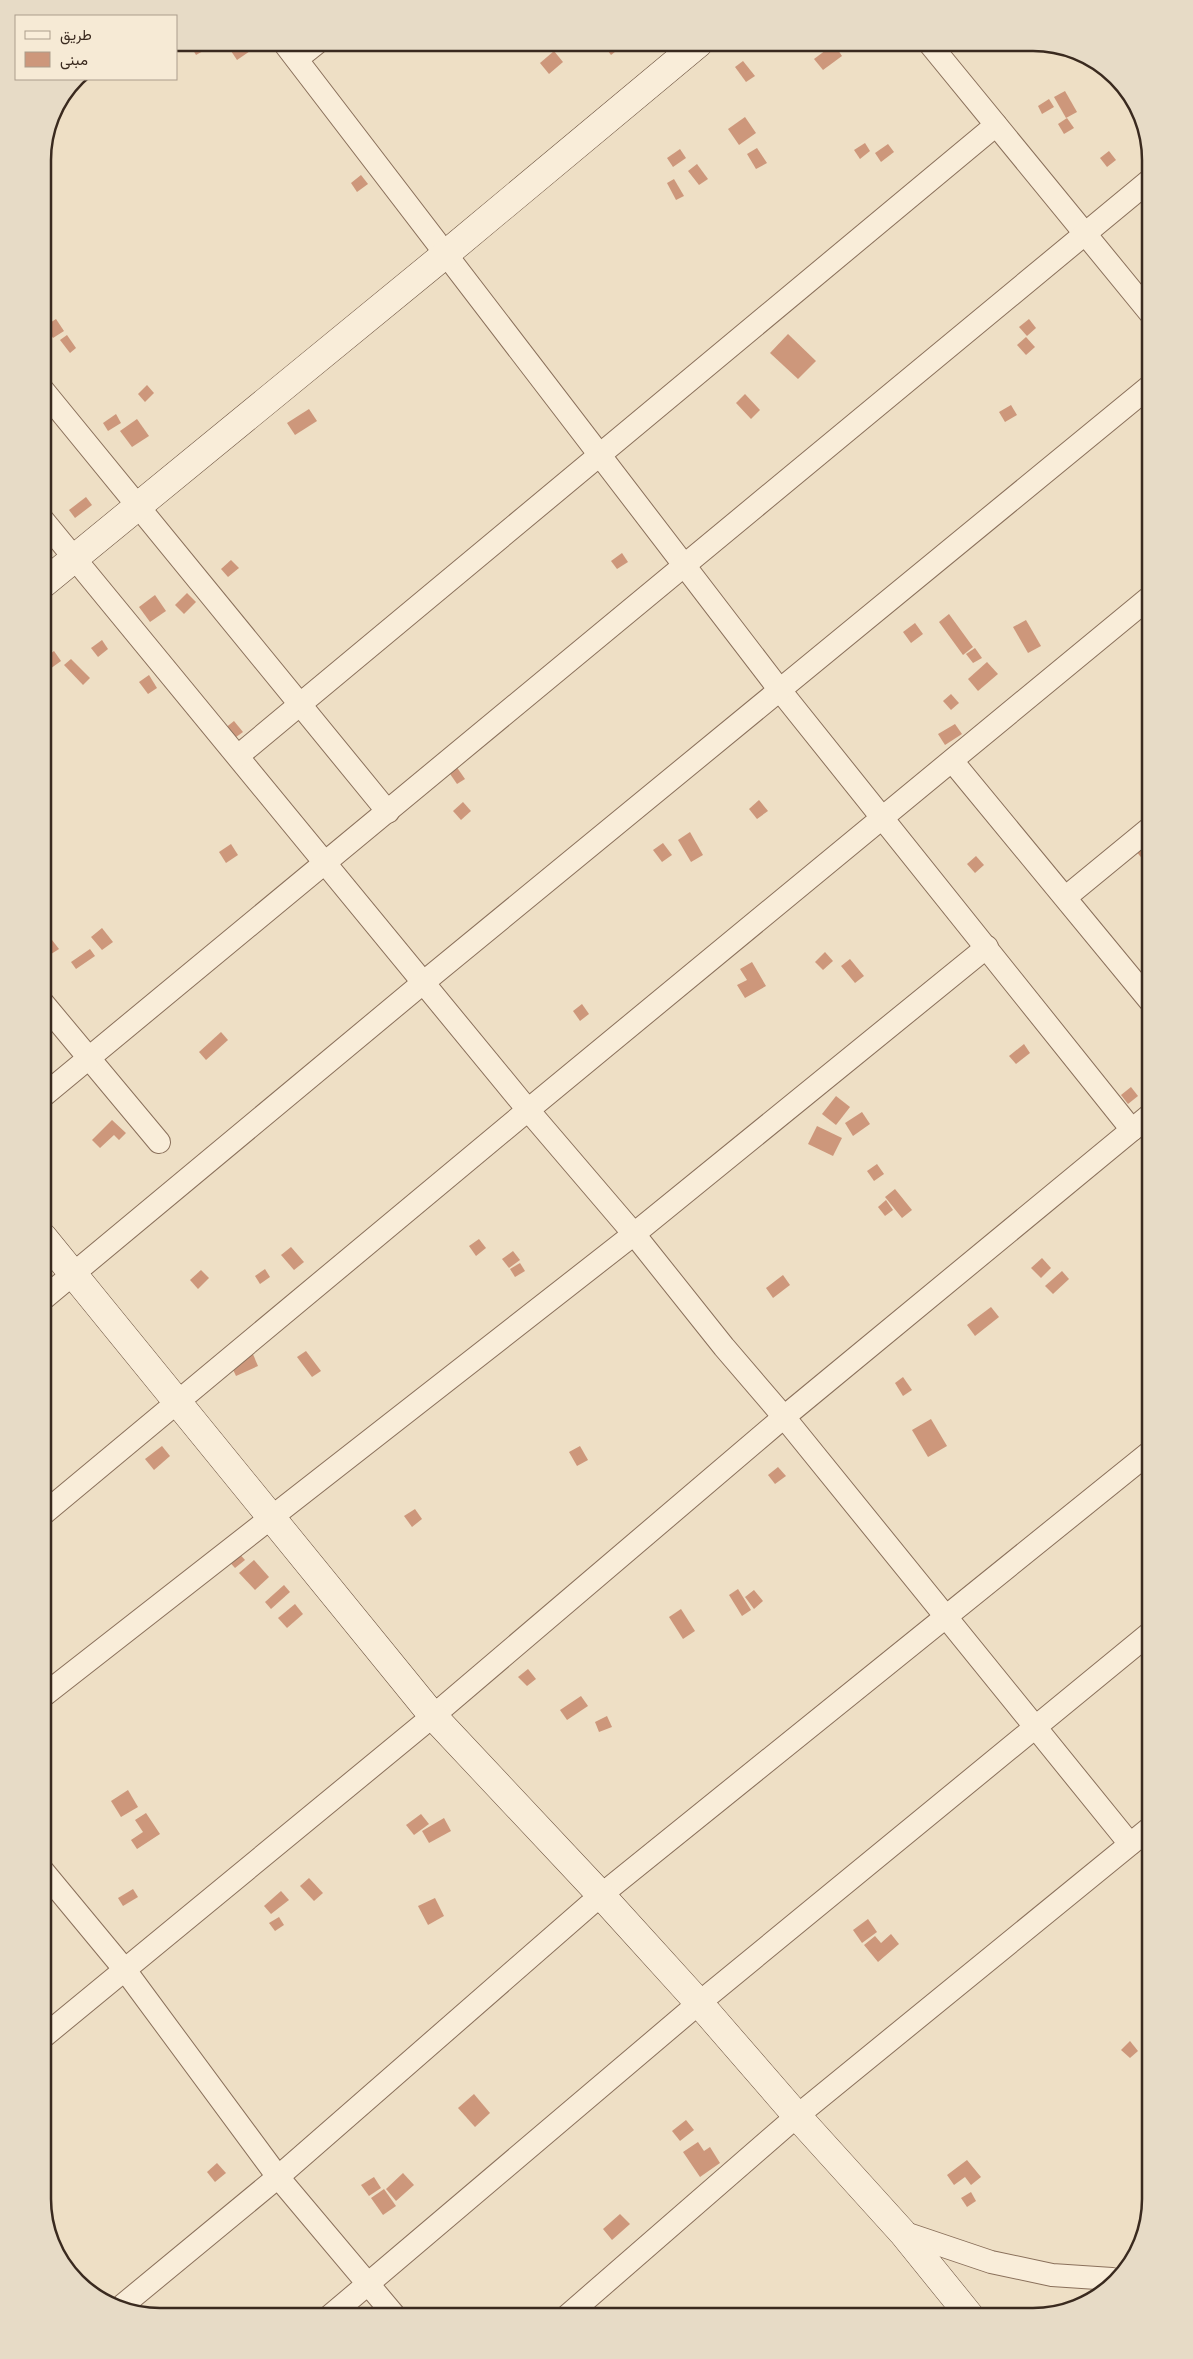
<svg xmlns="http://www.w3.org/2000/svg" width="1193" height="2359" font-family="Lora,Vazirmatn,serif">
	<rect width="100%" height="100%" fill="#eedfc5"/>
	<!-- building -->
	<g fill="#cd977b">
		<polygon points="189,43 210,43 212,46 196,55"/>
		<polygon points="244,43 262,43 237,60 231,51"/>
		<polygon points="602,43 616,43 620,48 611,55"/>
		<polygon points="834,44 842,56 823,70 814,59"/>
		<polygon points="554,51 563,62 549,74 540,63"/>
		<polygon points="743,61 755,76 746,82 735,67"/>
		<polygon points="1065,91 1077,112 1066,118 1054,97"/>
		<polygon points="1049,99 1054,107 1042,114 1038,106"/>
		<polygon points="745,117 756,133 739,145 728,129"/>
		<polygon points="1067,118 1074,128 1064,134 1058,124"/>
		<polygon points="865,143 870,151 860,159 854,150"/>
		<polygon points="888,144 894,152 881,162 875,153"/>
		<polygon points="757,148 767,163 756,169 747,154"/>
		<polygon points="680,149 686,158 673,167 667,158"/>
		<polygon points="1109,151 1116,160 1107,167 1100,158"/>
		<polygon points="697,164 708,179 699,185 688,171"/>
		<polygon points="361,175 368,184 357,192 351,183"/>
		<polygon points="674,179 684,196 676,200 667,183"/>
		<polygon points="1150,198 1150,213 1148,215 1141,206"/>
		<polygon points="56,319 64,331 53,338 45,326"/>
		<polygon points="1029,319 1036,328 1027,336 1019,327"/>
		<polygon points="788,334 816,361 798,379 770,353"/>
		<polygon points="67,335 76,348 70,353 60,340"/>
		<polygon points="1026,337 1035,347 1026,355 1017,345"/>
		<polygon points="147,385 154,393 145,402 138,394"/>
		<polygon points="745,394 760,410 751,419 736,403"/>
		<polygon points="1011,405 1017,415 1005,422 999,412"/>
		<polygon points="309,409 317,421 295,435 287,423"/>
		<polygon points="116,414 121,423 108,431 103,423"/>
		<polygon points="137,419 149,436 132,447 120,431"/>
		<polygon points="86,497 92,505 75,518 69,510"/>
		<polygon points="622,553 628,562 617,569 611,561"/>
		<polygon points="231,560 239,568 228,577 221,569"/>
		<polygon points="187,593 196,602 184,614 175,605"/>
		<polygon points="155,595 166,611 150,622 139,607"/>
		<polygon points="949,614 973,647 963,655 939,622"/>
		<polygon points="1026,620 1041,646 1028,653 1013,627"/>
		<polygon points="915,623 923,634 911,643 903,632"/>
		<polygon points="102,640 108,649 98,657 91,648"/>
		<polygon points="975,648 982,658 973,663 966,654"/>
		<polygon points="54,651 61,661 43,674 43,659"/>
		<polygon points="71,659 90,678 83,685 64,665"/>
		<polygon points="987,662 998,674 978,691 968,679"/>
		<polygon points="149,675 157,688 148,694 139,682"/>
		<polygon points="951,694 959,703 951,710 943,701"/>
		<polygon points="234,721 243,732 232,740 224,729"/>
		<polygon points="955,724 962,734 945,745 938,734"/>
		<polygon points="456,766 465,779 457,784 448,771"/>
		<polygon points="759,800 768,811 757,819 749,809"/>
		<polygon points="463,802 471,811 461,820 453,811"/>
		<polygon points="690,832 703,855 691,862 678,840"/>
		<polygon points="1149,841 1150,856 1144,861 1136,851"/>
		<polygon points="663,843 672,855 662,862 653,850"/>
		<polygon points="231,844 238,855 226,863 219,852"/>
		<polygon points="976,856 984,865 975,873 967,864"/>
		<polygon points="102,928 113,942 102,950 91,937"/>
		<polygon points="52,940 59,949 48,956 43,946"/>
		<polygon points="90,949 95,956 76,969 71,962"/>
		<polygon points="825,952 833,961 823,970 815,962"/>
		<polygon points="850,959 864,976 855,983 841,966"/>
		<polygon points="752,962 766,986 745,998 737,985 747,980 740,969"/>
		<polygon points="582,1004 589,1014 580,1021 573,1011"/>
		<polygon points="221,1032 228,1040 206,1060 199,1052"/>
		<polygon points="1024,1044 1030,1053 1016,1064 1009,1056"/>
		<polygon points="1131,1087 1138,1096 1128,1104 1121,1095"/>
		<polygon points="836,1096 850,1107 836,1125 822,1114"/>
		<polygon points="862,1112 870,1124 853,1136 845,1123"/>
		<polygon points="112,1120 126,1133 119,1140 114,1135 100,1148 92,1140"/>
		<polygon points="817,1126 842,1138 833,1156 808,1144"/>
		<polygon points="877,1164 884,1174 874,1181 867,1171"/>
		<polygon points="895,1189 912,1210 902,1218 885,1197"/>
		<polygon points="886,1200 893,1210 885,1216 878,1207"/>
		<polygon points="479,1239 486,1248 476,1256 469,1246"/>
		<polygon points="291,1247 304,1262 294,1270 281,1255"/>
		<polygon points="513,1251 520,1260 509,1268 502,1259"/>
		<polygon points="1042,1258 1051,1268 1041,1278 1031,1268"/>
		<polygon points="520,1263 525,1271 515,1277 510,1269"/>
		<polygon points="265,1269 270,1277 260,1284 255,1276"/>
		<polygon points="201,1270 209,1278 198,1289 190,1280"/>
		<polygon points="1062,1271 1069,1279 1053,1294 1045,1286"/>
		<polygon points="783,1275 790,1285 773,1298 766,1288"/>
		<polygon points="991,1307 999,1317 975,1336 967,1325"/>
		<polygon points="306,1351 321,1371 312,1377 297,1357"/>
		<polygon points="252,1352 258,1366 236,1376 230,1363"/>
		<polygon points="903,1377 912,1390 903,1396 895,1383"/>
		<polygon points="931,1419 947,1446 928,1457 912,1430"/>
		<polygon points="162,1446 170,1456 154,1470 145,1459"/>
		<polygon points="580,1446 588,1460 577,1466 569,1452"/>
		<polygon points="778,1467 786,1476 775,1484 768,1475"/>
		<polygon points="415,1509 422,1519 412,1527 404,1516"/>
		<polygon points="236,1550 245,1560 235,1568 226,1558"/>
		<polygon points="254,1560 269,1577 255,1590 239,1573"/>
		<polygon points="284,1585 290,1592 271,1609 265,1602"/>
		<polygon points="738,1589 751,1610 742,1616 729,1595"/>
		<polygon points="754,1590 763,1601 754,1609 745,1597"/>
		<polygon points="295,1604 303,1614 287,1628 278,1618"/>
		<polygon points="681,1609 695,1631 683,1639 669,1617"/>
		<polygon points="528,1669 536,1679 527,1686 518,1677"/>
		<polygon points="581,1696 588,1706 567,1720 560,1710"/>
		<polygon points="607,1716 612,1727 599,1732 595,1722"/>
		<polygon points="128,1790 138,1807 121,1817 111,1801"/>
		<polygon points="146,1813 160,1834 137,1849 131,1840 143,1832 135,1820"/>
		<polygon points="421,1814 429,1824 414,1835 406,1825"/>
		<polygon points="444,1818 451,1831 429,1843 422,1831"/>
		<polygon points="309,1878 323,1893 314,1901 300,1886"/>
		<polygon points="133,1889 138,1897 123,1906 118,1898"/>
		<polygon points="281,1891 289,1900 271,1914 264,1906"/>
		<polygon points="435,1898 444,1916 428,1925 418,1906"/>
		<polygon points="279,1917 284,1925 275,1931 269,1923"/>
		<polygon points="868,1919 877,1932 862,1943 853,1930"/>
		<polygon points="891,1934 899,1944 878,1962 864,1945 875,1936 881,1943"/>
		<polygon points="1130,2041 1138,2051 1130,2058 1121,2050"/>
		<polygon points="474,2094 490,2113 475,2127 458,2108"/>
		<polygon points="686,2120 694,2130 680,2141 672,2131"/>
		<polygon points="698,2142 704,2151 710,2147 720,2163 700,2177 683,2152"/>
		<polygon points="967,2160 981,2177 971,2185 965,2177 954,2185 947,2175"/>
		<polygon points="217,2163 226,2173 215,2182 207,2172"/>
		<polygon points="403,2173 414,2185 396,2201 386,2189"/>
		<polygon points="374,2177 381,2188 369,2196 361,2185"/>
		<polygon points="384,2189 396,2206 383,2215 371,2198"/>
		<polygon points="971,2192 976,2201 967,2207 961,2198"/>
		<polygon points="620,2214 630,2224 612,2240 603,2229"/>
	</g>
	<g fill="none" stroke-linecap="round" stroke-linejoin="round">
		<!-- street casing -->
		<g stroke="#8a705b" stroke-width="24">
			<g id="street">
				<polyline points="284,43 779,689 1132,1130"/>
				<polyline points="929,43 1150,313"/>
				<polyline points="297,59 317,43"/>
				<polyline points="43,390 388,812"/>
				<polyline points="43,520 528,1110 634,1234 724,1347 784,1417 1130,1844"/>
				<polyline points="238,756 996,125"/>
				<polyline points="953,762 1150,1001"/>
				<polyline points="1066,897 1150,828"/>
				<polyline points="43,1003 159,1142"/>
				<polyline points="43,1096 1150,180"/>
				<polyline points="43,1299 424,982 1150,386"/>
				<polyline points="43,1514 528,1110 1150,597"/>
				<polyline points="43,1696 634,1234 987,947"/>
				<polyline points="43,1871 125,1970 278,2177 395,2316"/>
				<polyline points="43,2037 433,1716 784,1417 1150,1115"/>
				<polyline points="902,2232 991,2262 1052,2275 1112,2279"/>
				<polyline points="123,2305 278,2177 601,1895 1150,1452"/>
				<polyline points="330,2316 699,2003 1150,1633"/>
				<polyline points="567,2316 797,2116 1150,1828"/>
			</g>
		</g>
		<!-- secondary casing -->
		<g stroke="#6b513e" stroke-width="29">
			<g id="secondary">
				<polyline points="43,584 447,253 699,43"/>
				<polyline points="43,1237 433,1716 601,1895 699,2003 797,2116 902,2232 970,2316"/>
			</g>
		</g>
		<!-- street -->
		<use href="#street" stroke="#f9edd9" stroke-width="22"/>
		<!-- secondary -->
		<use href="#secondary" stroke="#f9edd9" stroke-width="28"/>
	</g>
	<!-- crop -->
	<path d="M0 0H1193V2359H0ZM160 51H1033A109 109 0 0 1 1142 160V2199A109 109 0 0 1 1033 2308H160A109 109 0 0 1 51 2199V160A109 109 0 0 1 160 51Z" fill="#e7dbc6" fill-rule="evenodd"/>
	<path fill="none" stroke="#3a2a1f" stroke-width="2.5" d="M160 51H1033A109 109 0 0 1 1142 160V2199A109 109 0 0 1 1033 2308H160A109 109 0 0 1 51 2199V160A109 109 0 0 1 160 51Z"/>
	<!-- legend -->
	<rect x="15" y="15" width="162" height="65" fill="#f6ead5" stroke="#ab9d8c"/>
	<rect x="25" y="31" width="25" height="8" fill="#f9edd9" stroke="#ab9d8c"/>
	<text x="60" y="40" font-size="15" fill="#3a2a1f">طريق</text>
	<rect x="25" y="52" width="25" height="15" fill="#cd977b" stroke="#ab9d8c"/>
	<text x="60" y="65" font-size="15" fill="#3a2a1f">مبنى</text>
</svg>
